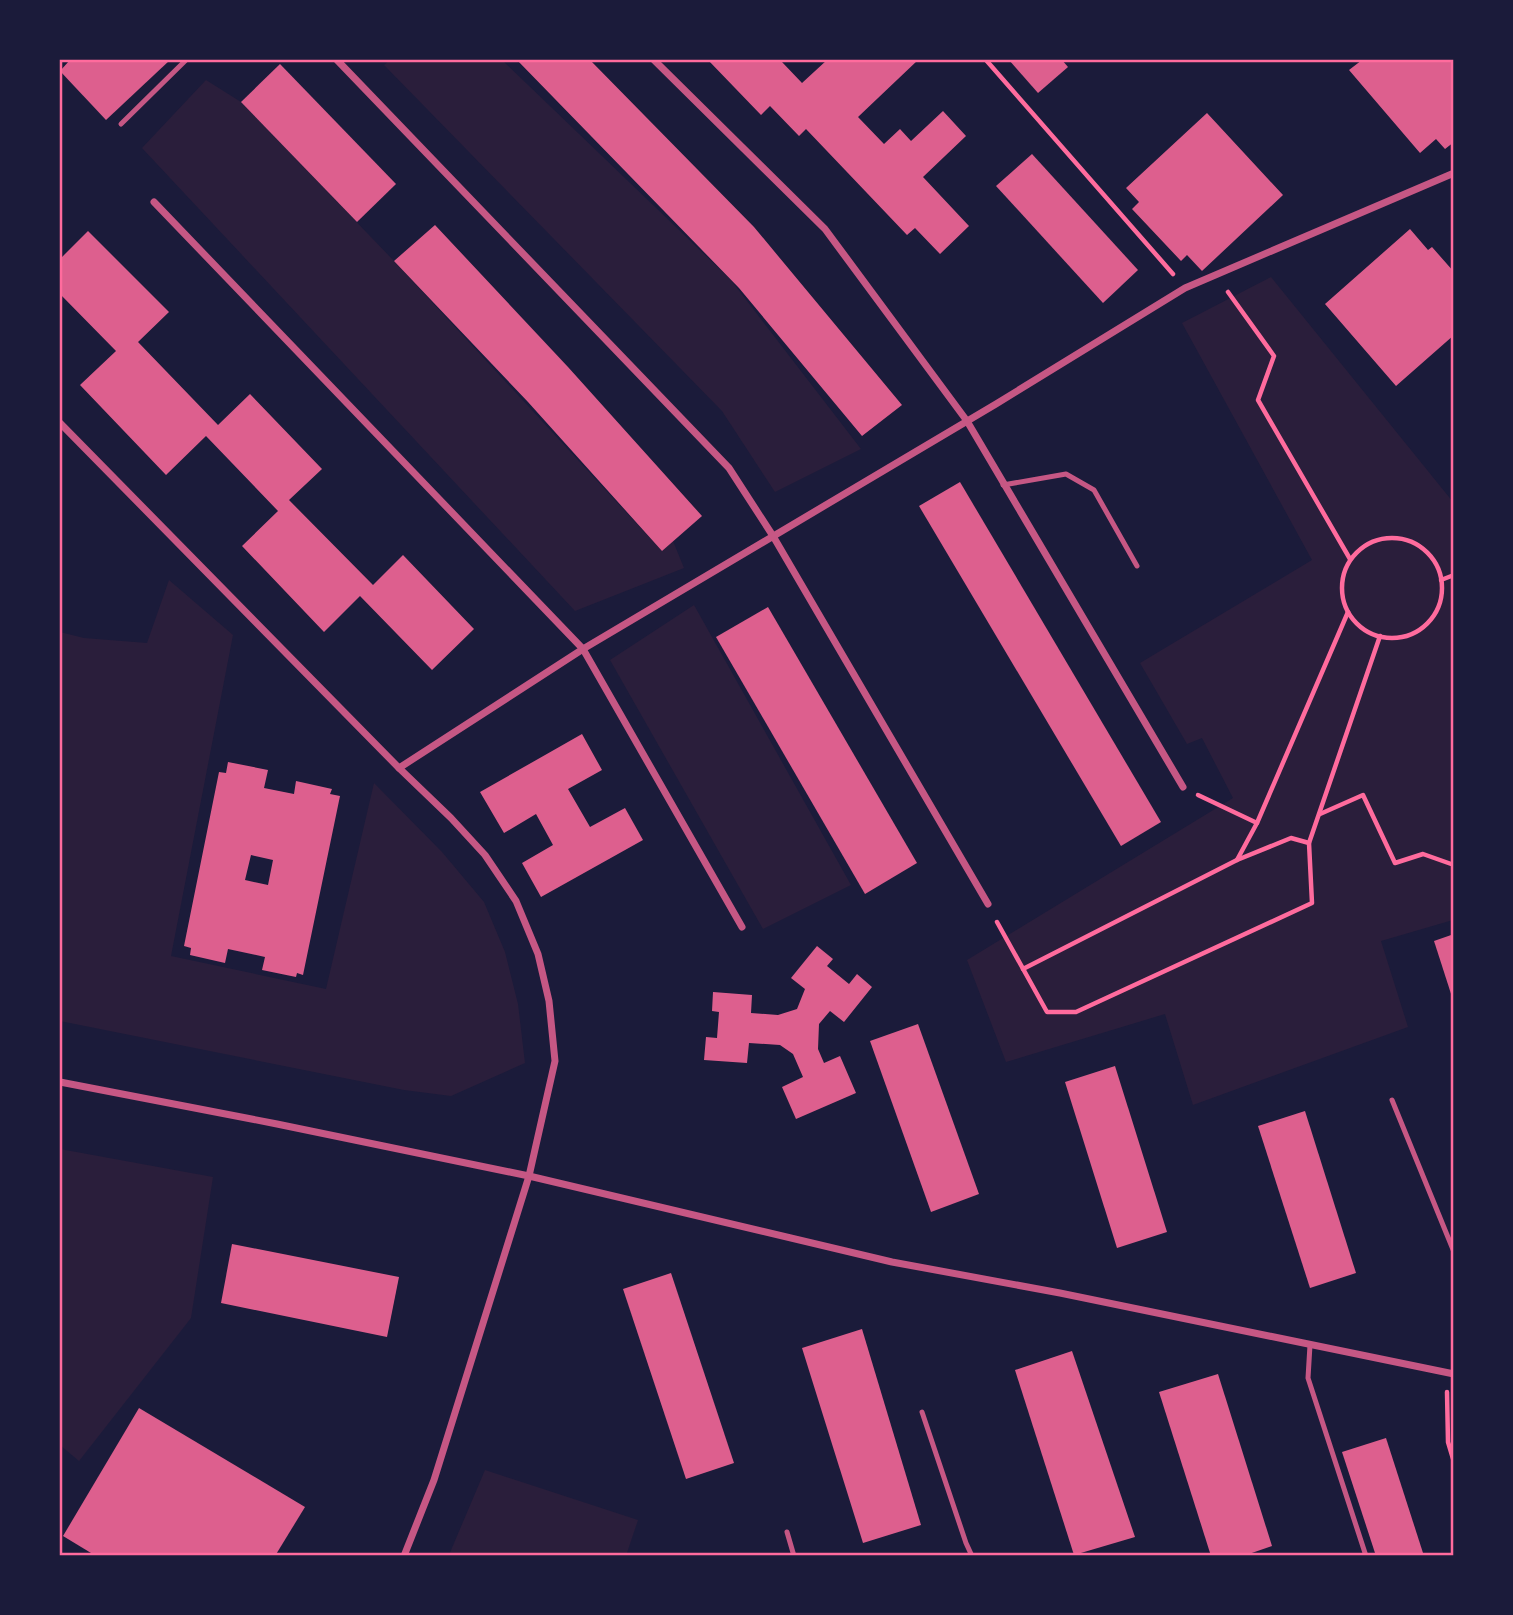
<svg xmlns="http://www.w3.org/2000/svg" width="1513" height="1615" font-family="Helvetica,sans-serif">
	<rect width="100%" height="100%" fill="#1b1b3a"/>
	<!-- green -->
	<g fill="#2a1e3b">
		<polygon points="390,60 502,60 730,279 861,449 775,492 722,411 384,65"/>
		<polygon points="206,80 241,102 394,261 662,551 673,541 684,568 575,611 142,148"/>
		<polygon points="1271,277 1453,502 1453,920 1381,941 1408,1027 1193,1105 1165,1014 1006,1062 967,960 1233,798 1202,738 1187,744 1140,663 1312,560 1182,323"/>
		<polygon points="169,580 233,635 171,956 326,989 374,783 442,852 484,902 505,952 518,1004 525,1063 451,1096 404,1090 60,1021 60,632 84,638 147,643"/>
		<polygon points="694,605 851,885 763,929 610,660"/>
		<polygon points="60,1149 213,1177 191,1318 79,1461 60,1445"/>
		<polygon points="485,1470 638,1520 627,1553 628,1555 449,1555"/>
	</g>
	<!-- building -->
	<g fill="#dd5f8e" fill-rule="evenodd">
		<polygon points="70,60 170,60 106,120 60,71"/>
		<polygon points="517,60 590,60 754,227 902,405 862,436 739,288"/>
		<polygon points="708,60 785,60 782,62 802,83 827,60 918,60 858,117 884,144 900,129 911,141 943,111 966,136 923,177 969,226 940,254 915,228 907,235 806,129 799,136 770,106 761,115"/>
		<polygon points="1009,60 1062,60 1068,67 1038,93"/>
		<polygon points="1362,60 1454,60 1454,142 1445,149 1436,139 1420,153 1349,70"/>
		<polygon points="280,64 396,184 357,222 241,102"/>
		<polygon points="1207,113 1283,195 1202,271 1187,255 1181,261 1132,209 1139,202 1126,188"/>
		<polygon points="1032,154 1138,270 1103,303 996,186"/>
		<polygon points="435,225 568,367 702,516 662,551 528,402 394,261"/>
		<polygon points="1410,229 1428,250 1432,247 1454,272 1454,335 1396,386 1325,304"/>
		<polygon points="88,231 169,312 138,342 218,425 250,394 322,469 289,500 373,585 403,555 474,629 432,670 360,596 324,632 242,546 278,511 206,436 166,475 80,385 116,351 60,294 60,259"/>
		<polygon points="960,482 1161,822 1121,846 919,506"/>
		<polygon points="768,607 917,863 865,894 716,637"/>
		<polygon points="582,734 602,770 568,789 590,827 625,808 643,840 541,897 522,863 553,845 536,814 504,833 480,792"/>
		<path d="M228,762l40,8 -4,18 30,6 2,-13 36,8 -2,5 10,2 -37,179 -6,-2 -1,4 -34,-7 3,-13 -37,-8 -3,14 -35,-8 1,-7 -7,-2 35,-174 7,1zM251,855l22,5 -5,25 -23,-5z"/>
		<polygon points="1454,934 1454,1000 1453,1000 1434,941"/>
		<polygon points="817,946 833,959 827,966 849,984 857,974 872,987 844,1022 830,1011 819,1024 818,1049 824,1063 840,1056 856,1093 796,1119 782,1087 803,1077 793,1054 780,1045 749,1043 747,1063 704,1060 706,1037 717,1038 719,1012 712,1011 713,992 752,995 751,1013 778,1015 797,1009 805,989 791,978"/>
		<polygon points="918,1024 979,1194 931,1212 870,1041"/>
		<polygon points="1115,1066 1167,1232 1117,1248 1065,1082"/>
		<polygon points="1305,1111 1356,1273 1310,1288 1258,1126"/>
		<polygon points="232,1244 399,1277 387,1337 221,1303"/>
		<polygon points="671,1273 734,1463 686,1479 623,1289"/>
		<polygon points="862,1329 921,1525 863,1543 802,1348"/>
		<polygon points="1072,1351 1135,1537 1074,1555 1015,1370"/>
		<polygon points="1218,1374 1272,1546 1243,1556 1211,1556 1159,1392"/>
		<polygon points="139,1408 305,1507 275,1556 96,1556 63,1536"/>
		<polygon points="1386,1438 1424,1556 1376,1556 1342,1452"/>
	</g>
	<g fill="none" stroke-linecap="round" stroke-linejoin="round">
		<!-- path -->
		<g stroke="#ff6b9d" stroke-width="4.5">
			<polyline points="986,60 1173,274"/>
			<polyline points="1228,292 1274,356 1258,400 1350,559"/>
			<circle cx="1392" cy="588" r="50"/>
			<polyline points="1441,580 1454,575"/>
			<polyline points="1198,795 1257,823"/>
			<polyline points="1320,814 1363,795 1395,863 1423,854 1454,865"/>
			<polyline points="1237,860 1257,823 1348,612"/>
			<polyline points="997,922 1047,1012 1076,1012 1312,903 1309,843 1380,636"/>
			<polyline points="1023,969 1237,860 1291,838 1309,843"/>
			<polyline points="1447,1392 1448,1442 1454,1462"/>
		</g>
		<!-- service -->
		<g stroke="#c65784" stroke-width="5">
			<polyline points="121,124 186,60"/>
			<polyline points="1003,485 1066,474 1094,490 1137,566"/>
			<polyline points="1392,1100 1454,1252"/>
			<polyline points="1310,1345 1308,1378 1366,1556"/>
			<polyline points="922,1412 966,1543 972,1556"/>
			<polyline points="787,1532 794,1556"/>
		</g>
		<!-- minor -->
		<g stroke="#c65784" stroke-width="7">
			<polyline points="337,60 729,468 773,536 988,904"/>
			<polyline points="654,60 825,229 967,421 1183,787"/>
			<polyline points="154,202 583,649 742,927"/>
			<polyline points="60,423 399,768 451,818 485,855 516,901 538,954 549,1001 555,1061 529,1176 434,1480 404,1556"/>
			<polyline points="399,768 583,649 996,404 1185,288 1454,173"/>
			<polyline points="60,1082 277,1124 529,1176 892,1262 1060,1293 1454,1374"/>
		</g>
	</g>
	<!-- border -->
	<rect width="1513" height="1615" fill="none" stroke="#1b1b3a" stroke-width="122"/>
	<rect x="61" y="61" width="1391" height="1493" fill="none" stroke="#ff6b9d" stroke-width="2.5"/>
</svg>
